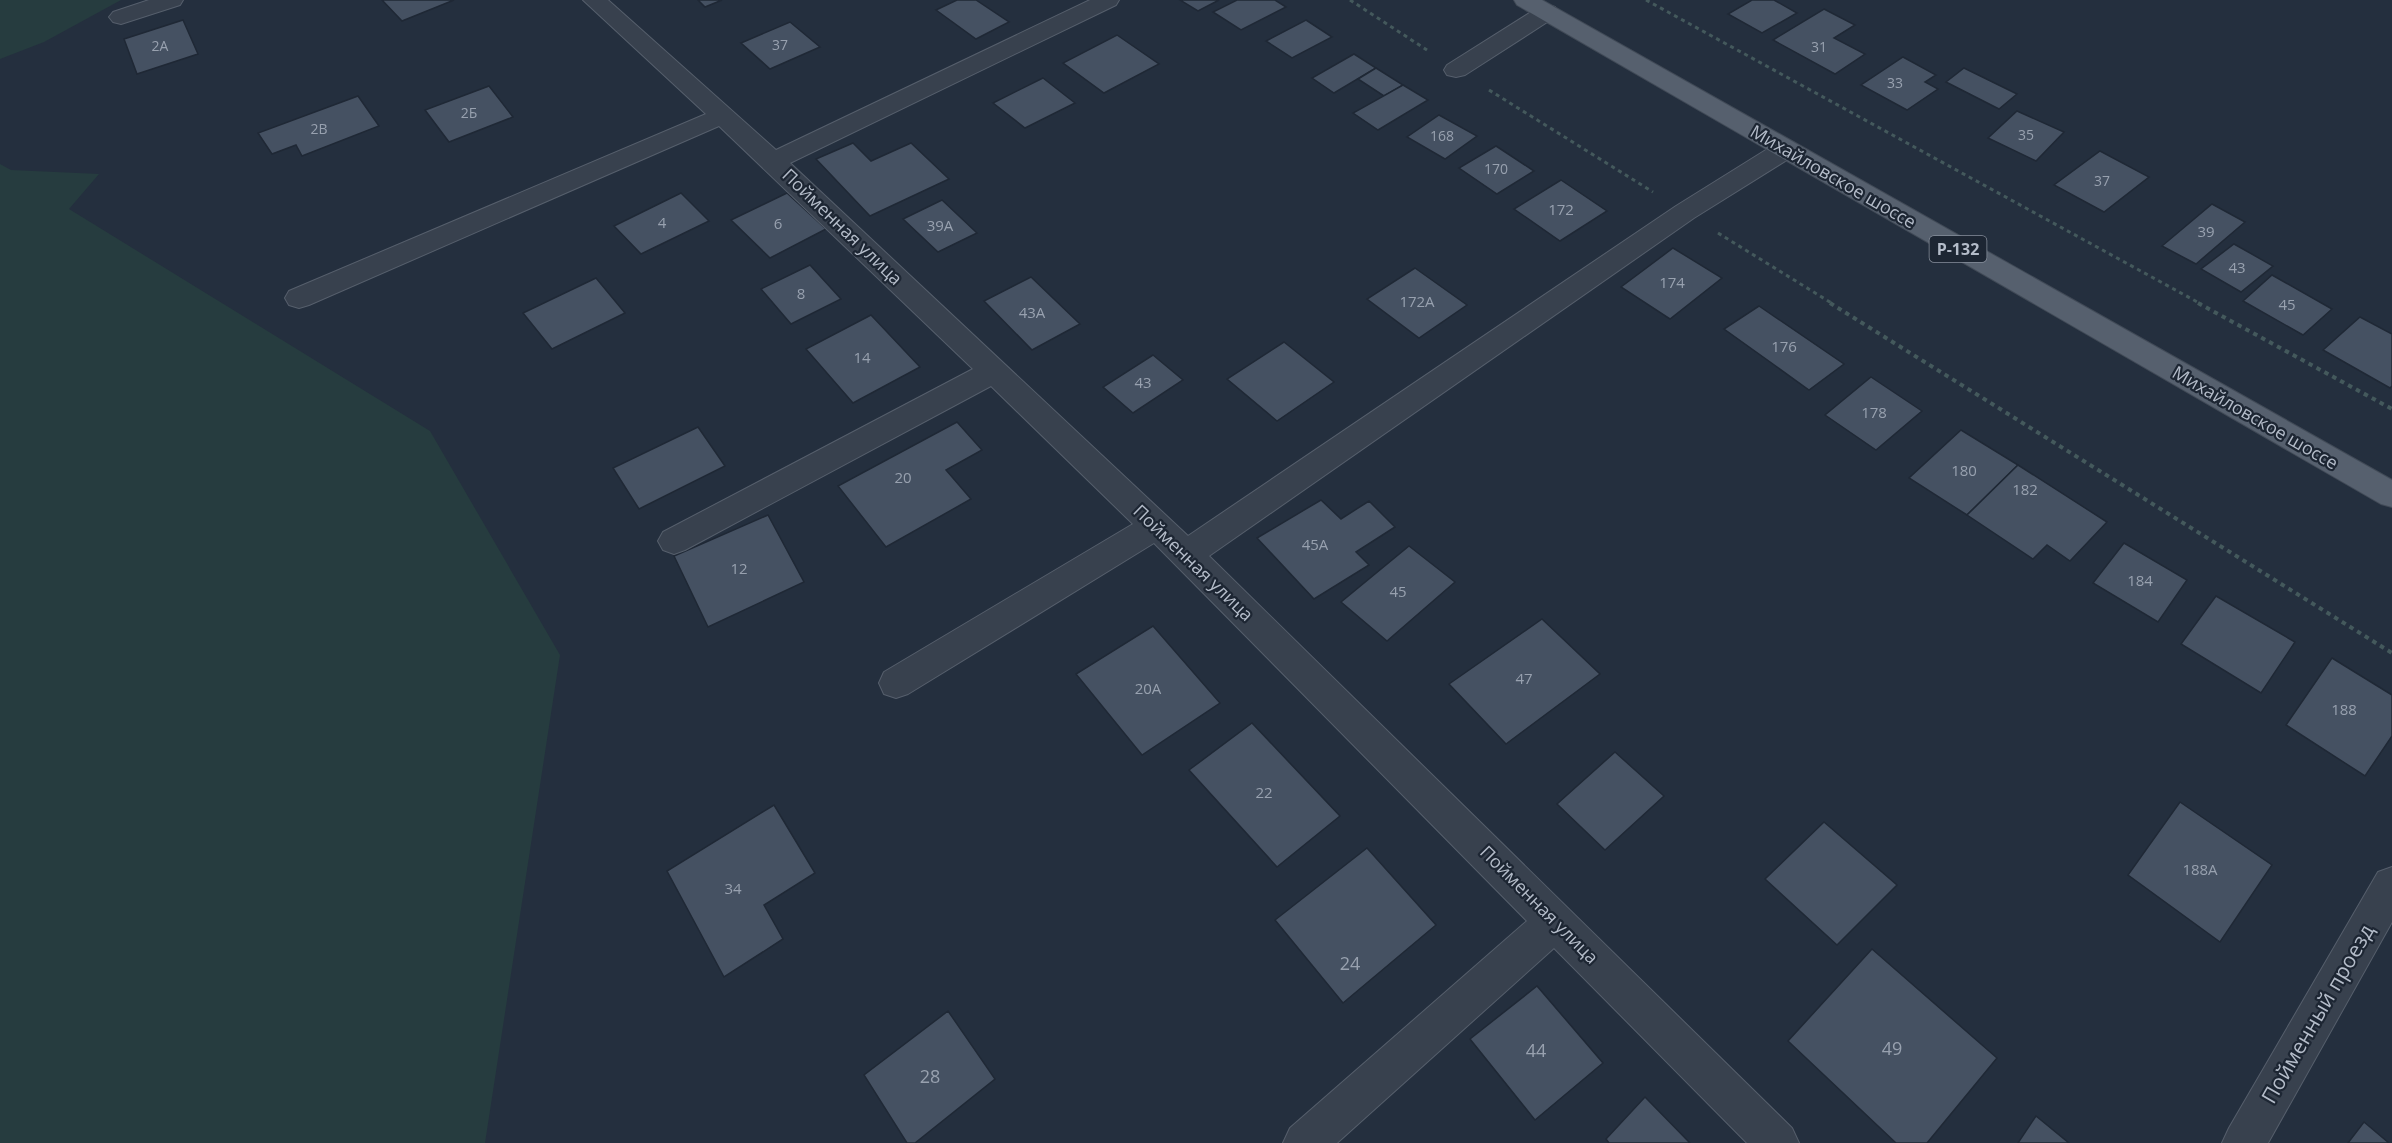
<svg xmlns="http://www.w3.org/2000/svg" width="2392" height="1143" font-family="'Open Sans',sans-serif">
	<rect width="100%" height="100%" fill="#242f3e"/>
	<!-- green -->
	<g fill="#263c3f">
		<polygon points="0,0 121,0 44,42 0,59"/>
		<polygon points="0,164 11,170 99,174 69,209 430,431 560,655 485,1143 0,1143"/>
	</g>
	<!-- building -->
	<g fill="#455162" stroke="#1f2835" stroke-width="1.5">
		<polygon points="382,0 454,0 402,21"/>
		<polygon points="698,0 722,0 705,7"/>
		<polygon points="957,0 976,0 1009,22 976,39 936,10"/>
		<polygon points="1180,0 1219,0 1198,11"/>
		<polygon points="1237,0 1275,0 1286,7 1241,30 1213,12"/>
		<polygon points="1752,0 1774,0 1797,13 1762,33 1728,14"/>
		<polygon points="1824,9 1855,25 1834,38 1865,54 1835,74 1773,40"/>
		<polygon points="183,20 198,54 137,74 124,39"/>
		<polygon points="1306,20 1332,37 1292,58 1266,41"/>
		<polygon points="790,22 820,47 770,69 741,43"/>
		<polygon points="1117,35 1159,64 1104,93 1063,63"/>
		<polygon points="1354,54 1376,68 1334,93 1312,78"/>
		<polygon points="1903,57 1936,75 1925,82 1938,89 1907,110 1861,85"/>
		<polygon points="1376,68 1403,85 1384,96 1358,79"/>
		<polygon points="1964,68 2017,94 1999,109 1946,82"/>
		<polygon points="1043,78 1075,103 1025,128 993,103"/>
		<polygon points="1403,85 1428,100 1378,130 1353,113"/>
		<polygon points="489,86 513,117 449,142 425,110"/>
		<polygon points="358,96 379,126 302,156 296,145 272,154 258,133"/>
		<polygon points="2017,111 2064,132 2036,161 1988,138"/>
		<polygon points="1439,115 1477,136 1445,159 1407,137"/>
		<polygon points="853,143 871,161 911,143 949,179 870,216 816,159"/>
		<polygon points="1496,146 1534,171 1497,194 1459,168"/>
		<polygon points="2100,151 2149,177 2104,212 2054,185"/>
		<polygon points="1561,180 1607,211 1560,241 1514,209"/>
		<polygon points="681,193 709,221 641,254 614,226"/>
		<polygon points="787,193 826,229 770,258 731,220"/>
		<polygon points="942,200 977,233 938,252 903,219"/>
		<polygon points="2212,204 2245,222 2196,264 2162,246"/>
		<polygon points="2234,244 2273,266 2241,292 2201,269"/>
		<polygon points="1673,248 1722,278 1670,319 1621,287"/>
		<polygon points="810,265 841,299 791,324 761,289"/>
		<polygon points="1415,268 1467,305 1419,338 1367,299"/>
		<polygon points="2272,275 2332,309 2303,335 2243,301"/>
		<polygon points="1031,277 1080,324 1032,350 984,301"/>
		<polygon points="596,278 625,313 552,349 523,313"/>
		<polygon points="1759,306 1844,364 1809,390 1724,329"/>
		<polygon points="871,315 920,367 853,403 806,349"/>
		<polygon points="2360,317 2392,334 2392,386 2390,388 2323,350"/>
		<polygon points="1284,342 1334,382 1277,421 1227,379"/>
		<polygon points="1153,355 1183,380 1133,413 1103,387"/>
		<polygon points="1871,377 1922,411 1876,450 1825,415"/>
		<polygon points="957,422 982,450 946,470 971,499 886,547 838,486"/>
		<polygon points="698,427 725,466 639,509 613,468"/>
		<polygon points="1961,430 2018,465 1967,515 1909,478"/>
		<polygon points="2018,465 2107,522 2070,561 2047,545 2033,559 1967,515"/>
		<polygon points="1321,500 1341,519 1369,501 1395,527 1356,552 1369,565 1314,599 1257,538"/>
		<polygon points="768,515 804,582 708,627 674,556"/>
		<polygon points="2124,543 2187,580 2158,622 2093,583"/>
		<polygon points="1409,546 1455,582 1387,641 1341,602"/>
		<polygon points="2216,596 2295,642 2261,693 2181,644"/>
		<polygon points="1542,619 1600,674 1506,744 1449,684"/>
		<polygon points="1153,626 1220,703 1142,755 1076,674"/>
		<polygon points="2332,658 2392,695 2392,736 2365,776 2286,725"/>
		<polygon points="1252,723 1340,816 1277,867 1189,770"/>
		<polygon points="1615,752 1664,796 1605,850 1557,804"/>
		<polygon points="2180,802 2272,865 2220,942 2128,875"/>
		<polygon points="774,805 815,873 764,905 783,939 724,977 667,871"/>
		<polygon points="1824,822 1897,885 1837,945 1765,879"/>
		<polygon points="1367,848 1436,925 1343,1003 1275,920"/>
		<polygon points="1872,949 1997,1058 1927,1143 1896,1143 1788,1041"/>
		<polygon points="1537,986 1603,1063 1535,1120 1470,1039"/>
		<polygon points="948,1011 995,1079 915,1143 907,1143 864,1075"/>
		<polygon points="1645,1097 1690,1143 1609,1143 1606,1139"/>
		<polygon points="2036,1116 2069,1143 2018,1143"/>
		<polygon points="2364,1122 2389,1143 2348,1143"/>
	</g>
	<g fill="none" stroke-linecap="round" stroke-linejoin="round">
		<!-- minor casing -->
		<g stroke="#565f6c" stroke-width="2">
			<g id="minor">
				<polygon points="149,0 183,0 180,5 121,24 113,22 109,17 113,12"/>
				<polygon points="583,0 608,0 776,150 1090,0 1119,0 1116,5 790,163 1188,536 1676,206 1777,143 1786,141 1795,143 1799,149 1795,155 1694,218 1209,556 1792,1128 1799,1143 1747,1143 1554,948 1337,1143 1283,1143 1290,1128 1527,921 1154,543 908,694 896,698 884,694 879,683 884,672 1133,524 991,386 685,550 674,554 663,550 658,541 663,532 973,369 719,126 309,305 299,308 289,305 285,298 289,291 706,114"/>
				<polygon points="1547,5 1555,7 1559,12 1555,17 1465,75 1456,77 1447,75 1444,70 1447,65 1539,7"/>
				<polygon points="2392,867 2392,922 2268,1143 2222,1143 2229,1128 2378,872"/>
			</g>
		</g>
		<!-- major casing -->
		<g stroke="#414a57" stroke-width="2">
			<polygon id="major" points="1514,0 1542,0 2392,480 2392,507 2381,504 1517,5"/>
		</g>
		<!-- path-far1 -->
		<g stroke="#44595c" stroke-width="3" stroke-dasharray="4 4" stroke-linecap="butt">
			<polyline points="1350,0 1427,50"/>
			<polyline points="1646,0 2201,304"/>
			<polyline points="1489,90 1653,192"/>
			<polyline points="1718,233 1833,304"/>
		</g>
		<!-- path -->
		<g stroke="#44595c" stroke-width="4" stroke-dasharray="4.5 4.5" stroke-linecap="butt">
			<polyline points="1830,303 2392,653"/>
			<polyline points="2198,303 2392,409"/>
		</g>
		<!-- minor -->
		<use href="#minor" fill="#38414e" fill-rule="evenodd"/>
		<!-- major -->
		<use href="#major" fill="#56606e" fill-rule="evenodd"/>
	</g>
	<g text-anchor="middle" stroke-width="4.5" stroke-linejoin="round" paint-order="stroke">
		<!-- far-number labels -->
		<g font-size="14" fill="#98a1af">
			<text x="780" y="50">37</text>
			<text x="160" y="51">2А</text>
			<text x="1819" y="52">31</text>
			<text x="1895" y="88">33</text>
			<text x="469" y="118">2Б</text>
			<text x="319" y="134">2В</text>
			<text x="2026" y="140">35</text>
			<text x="1442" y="141">168</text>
			<text x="1496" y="174">170</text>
			<text x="2102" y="186">37</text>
		</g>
		<!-- number labels -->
		<g font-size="15" fill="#98a1af">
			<text x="1561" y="215">172</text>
			<text x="662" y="228">4</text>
			<text x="778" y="229">6</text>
			<text x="940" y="231">39А</text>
			<text x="2206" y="237">39</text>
			<text x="2237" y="273">43</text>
			<text x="1672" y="288">174</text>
			<text x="801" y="299">8</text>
			<text x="1417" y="307">172А</text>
			<text x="2287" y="310">45</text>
			<text x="1032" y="318">43А</text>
			<text x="1784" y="352">176</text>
			<text x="862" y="363">14</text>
			<text x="1143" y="388">43</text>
			<text x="1874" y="418">178</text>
			<text x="1964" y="476">180</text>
			<text x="903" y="483">20</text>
			<text x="2025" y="495">182</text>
			<text x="1315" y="550">45А</text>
			<text x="739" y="574">12</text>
			<text x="2140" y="586">184</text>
			<text x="1398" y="597">45</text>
			<text x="1524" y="684">47</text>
			<text x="1148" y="694">20А</text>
			<text x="2344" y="715">188</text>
			<text x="1264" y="798">22</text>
			<text x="2200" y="875">188А</text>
			<text x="733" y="894">34</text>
		</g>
		<!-- shield labels -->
		<rect fill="#1d2633" stroke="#878f9c" stroke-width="1.5" x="1929.5" y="236" width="57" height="26" rx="4.5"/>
		<g font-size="16" font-weight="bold" fill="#b4bcc9">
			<text x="1958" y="255">Р-132</text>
		</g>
		<!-- street labels -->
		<g font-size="18" fill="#b4bcc9" stroke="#1d2633">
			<text transform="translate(1833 177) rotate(30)" y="6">Михайловское шоссе</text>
			<text transform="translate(842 227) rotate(44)" y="6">Пойменная улица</text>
			<text transform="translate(2255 418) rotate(30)" y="6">Михайловское шоссе</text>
			<text transform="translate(1193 563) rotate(44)" y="6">Пойменная улица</text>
			<text transform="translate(1539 905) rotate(45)" y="6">Пойменная улица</text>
		</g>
		<!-- near-number labels -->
		<g font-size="18" fill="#98a1af">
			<text x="1350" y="970">24</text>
			<text x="1892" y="1055">49</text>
			<text x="1536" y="1057">44</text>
			<text x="930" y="1083">28</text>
		</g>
		<!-- near-street labels -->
		<g font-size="21" fill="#b4bcc9" stroke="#1d2633">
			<text transform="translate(2318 1014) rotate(-60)" y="7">Пойменный проезд</text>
		</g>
	</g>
</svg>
